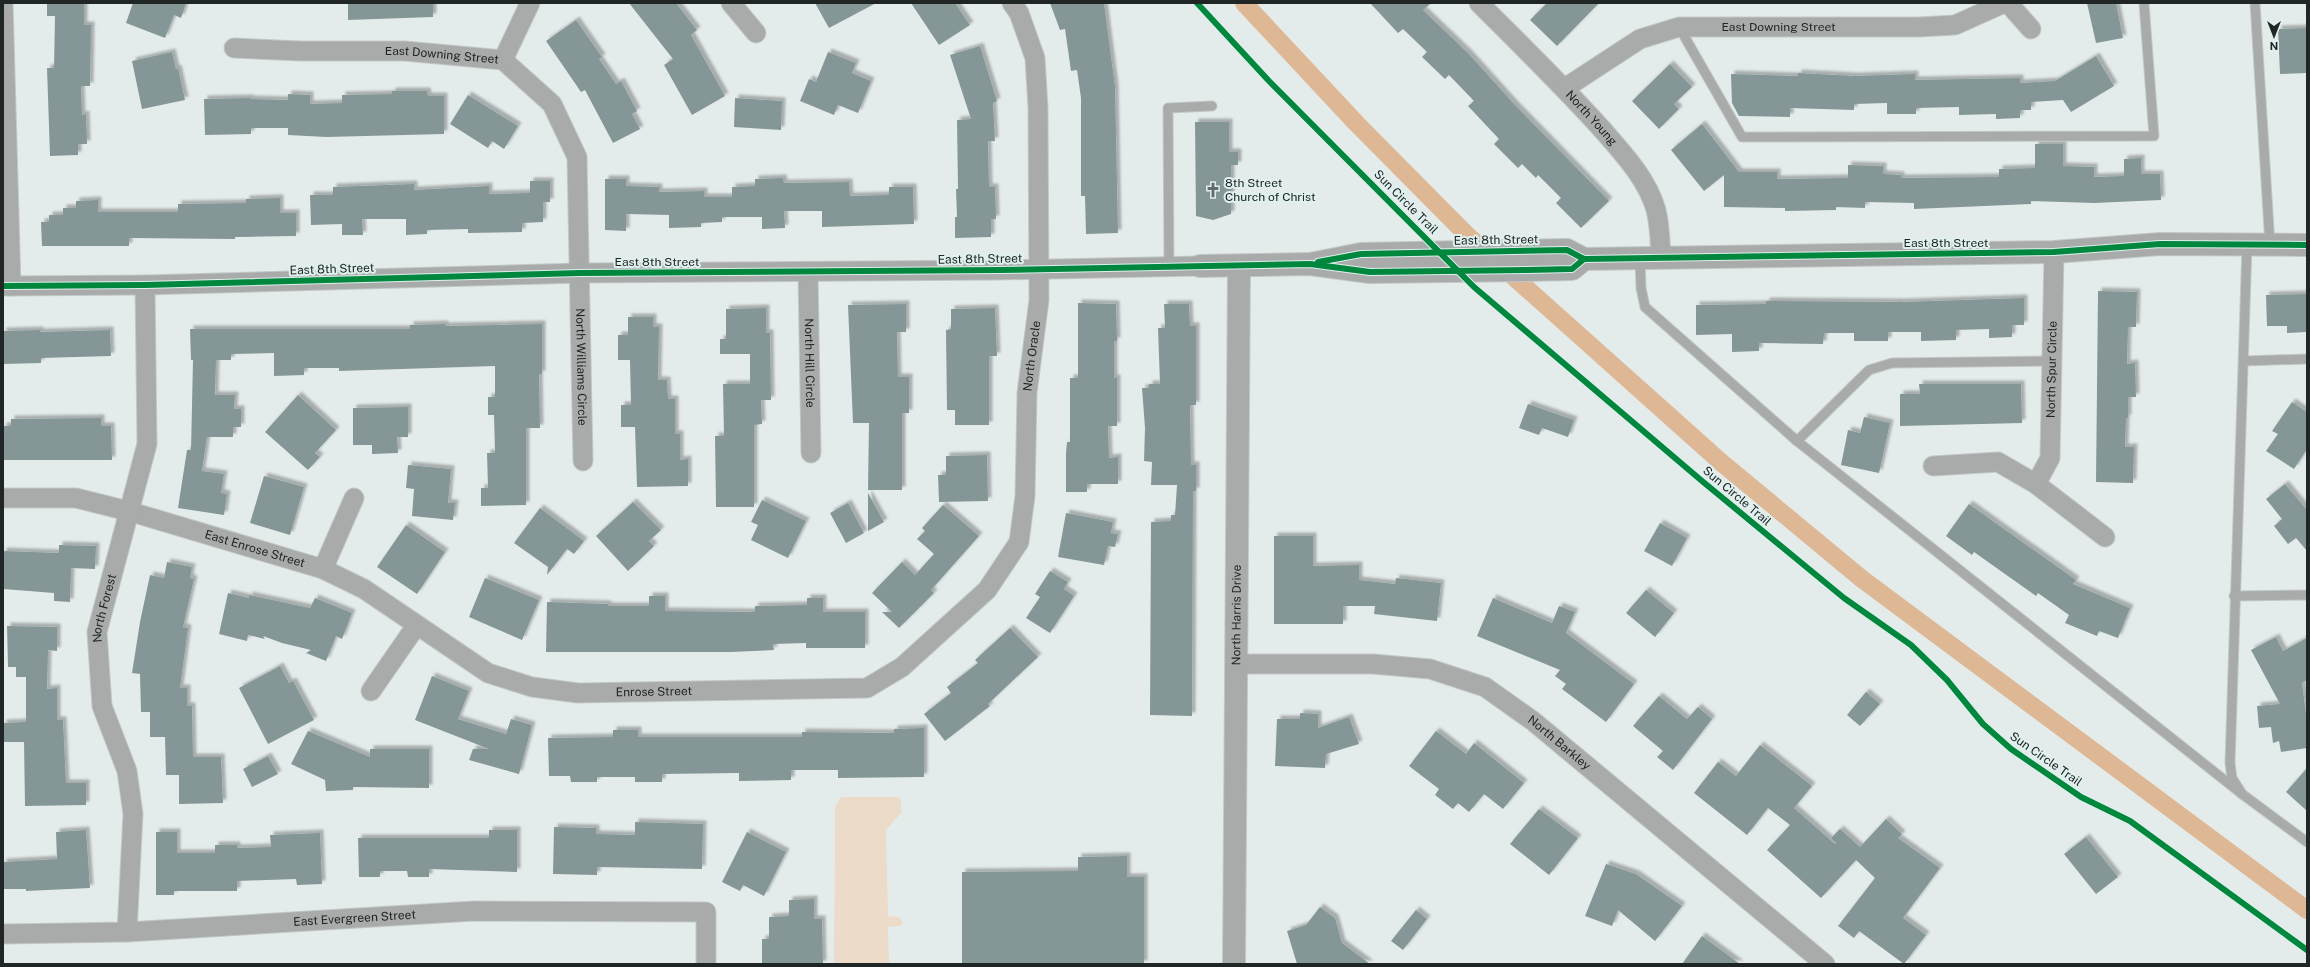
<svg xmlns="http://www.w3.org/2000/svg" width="2310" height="967" font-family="'Public Sans',sans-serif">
	<defs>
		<filter id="shadow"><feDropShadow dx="3.5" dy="-3.5" stdDeviation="1" flood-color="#0004"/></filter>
	</defs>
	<rect width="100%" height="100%" fill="#e4eceb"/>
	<!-- green -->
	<polygon fill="#eddbc9" points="841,797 900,797 902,812 886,830 888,916 899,917 903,922 901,926 888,927 889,964 834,964 835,807"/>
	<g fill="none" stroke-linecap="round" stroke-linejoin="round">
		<!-- canal -->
		<polyline stroke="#deb794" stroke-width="18" points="1244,3 1356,123 1468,236 1722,463 1862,579 2307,910"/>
	</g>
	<!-- building -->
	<g fill="#849796" filter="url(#shadow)">
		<polygon points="47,3 84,3 84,25 91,25 90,86 81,86 82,115 86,114 87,144 78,144 78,155 50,156 47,68 54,68 55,16 47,16"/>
		<polygon points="133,3 186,3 181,18 174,15 165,38 126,23"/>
		<polygon points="348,3 433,3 433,17 348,20"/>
		<polygon points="629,3 676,3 697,30 691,35 725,96 692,115 664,65 673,59"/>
		<polygon points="815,3 876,3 829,28"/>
		<polygon points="911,3 955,3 970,25 939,45"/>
		<polygon points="1050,3 1104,3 1115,87 1118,233 1086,234 1085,196 1081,196 1081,98 1077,70 1071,71 1065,29 1060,30"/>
		<polygon points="1370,3 1431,3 1423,10 1469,54 1515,105 1609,201 1581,228 1556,203 1561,198 1538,175 1536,178 1522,164 1518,168 1494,144 1499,139 1468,106 1474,101 1449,75 1445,79 1422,57 1427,52 1403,29 1398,33"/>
		<polygon points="1547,3 1599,3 1557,46 1530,20"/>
		<polygon points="2087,3 2116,3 2123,38 2096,43"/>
		<polygon points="576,20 602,57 599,59 616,84 621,81 637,111 632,114 640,129 613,143 585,90 581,92 546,41"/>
		<polygon points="2307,28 2307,73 2280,74 2278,29"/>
		<polygon points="980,46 997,101 993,103 995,141 988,141 989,187 995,187 996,219 991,219 991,237 955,238 955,217 957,217 956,189 958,189 957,120 971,119 950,55"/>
		<polygon points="172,52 176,69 178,68 185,100 142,109 132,61"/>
		<polygon points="828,52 856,63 852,73 871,81 858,113 838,105 834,115 800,101 809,79 816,82"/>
		<polygon points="2096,56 2114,86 2071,112 2063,100 2031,102 2031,110 2020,110 2020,118 1996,119 1996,114 1959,115 1959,107 1916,108 1916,114 1887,114 1887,103 1854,104 1854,110 1790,108 1790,117 1739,116 1732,103 1731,74 1798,76 1798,73 1855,76 1915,74 1915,80 2020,78 2020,83 2055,81"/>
		<polygon points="1670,64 1692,87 1674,104 1679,109 1659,129 1632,101"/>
		<polygon points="392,91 427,91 428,96 444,96 444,134 326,137 288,135 288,128 251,128 251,134 205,135 204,99 250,98 250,99 288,100 288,94 310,95 310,104 342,103 342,95 392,94"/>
		<polygon points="468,95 518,126 504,149 492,141 488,148 450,124"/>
		<polygon points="735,98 782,101 781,130 734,127"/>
		<polygon points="1195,122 1229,122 1229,152 1238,152 1238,165 1231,165 1231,214 1213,220 1196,216"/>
		<polygon points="1702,124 1739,172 1777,172 1777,179 1848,178 1848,165 1883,166 1883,174 1901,175 1901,178 1999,177 1999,169 2035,168 2035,144 2063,144 2063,166 2094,167 2094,177 2124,176 2124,159 2141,158 2141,174 2160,174 2161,200 2094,203 2031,201 2031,204 1914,209 1914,203 1865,202 1865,208 1836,207 1836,210 1785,211 1785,208 1724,207 1724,175 1704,191 1671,150"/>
		<polygon points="783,178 784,183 849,182 850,196 889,195 889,187 913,187 914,224 822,227 822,211 784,211 785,228 762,229 762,217 722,217 722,222 701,223 701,227 669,228 669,215 626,214 626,231 605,230 605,179 626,179 626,186 659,187 659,192 704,191 704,197 732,197 732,187 755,186 755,179"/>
		<polygon points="530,181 550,181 550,202 543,202 543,222 522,223 522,232 468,233 468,229 427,230 427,234 406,235 406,219 362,219 363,235 342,235 342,224 311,225 310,195 333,195 333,187 414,184 414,190 489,186 489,194 530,193"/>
		<polygon points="280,198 280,213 296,213 296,236 235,237 235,239 129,238 129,246 42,246 41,222 49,222 49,215 63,215 63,208 76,208 76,201 98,200 98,212 178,212 178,204 246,203 246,199"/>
		<polygon points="2098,291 2137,292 2136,327 2128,327 2127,364 2135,363 2136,397 2128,397 2128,418 2126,418 2125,447 2134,447 2133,483 2096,482"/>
		<polygon points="2307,294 2307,332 2287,333 2287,326 2267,326 2266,295"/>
		<polygon points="2024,298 2024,325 2012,325 2012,337 1989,338 1989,329 1956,330 1956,340 1921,341 1921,332 1888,332 1888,341 1854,341 1854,333 1824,333 1823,344 1759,343 1759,351 1732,352 1732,334 1696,335 1696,305 1766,304 1766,301 1902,302"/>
		<polygon points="1078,303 1116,304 1117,341 1114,341 1114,378 1117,378 1117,426 1108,426 1109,458 1118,457 1118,484 1087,484 1087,492 1066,492 1066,453 1067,442 1070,442 1070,378 1078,378"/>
		<polygon points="906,304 906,332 897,332 898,377 909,377 909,413 902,413 902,490 868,490 869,423 853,423 848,305"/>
		<polygon points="1164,304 1189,304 1190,326 1196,326 1196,405 1190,405 1191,465 1196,465 1196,491 1193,491 1192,716 1150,715 1151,522 1171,521 1171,515 1175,515 1177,485 1151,485 1152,462 1144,461 1145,428 1142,388 1149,388 1149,384 1160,384 1158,328 1165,328"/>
		<polygon points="766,308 766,333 770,333 771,400 761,400 762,424 754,425 754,507 716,507 715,436 724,436 723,384 750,384 750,354 720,354 720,339 726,339 726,309"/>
		<polygon points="995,308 997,356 989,356 989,425 955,425 955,410 947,410 946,330 951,329 951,309"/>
		<polygon points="628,317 653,317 653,327 659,327 658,380 667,380 668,399 675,399 675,434 680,434 680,460 688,459 688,486 637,487 635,427 621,427 621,405 631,405 630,360 618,360 618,335 628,335"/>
		<polygon points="445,324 445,326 542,324 542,374 539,374 540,428 526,428 526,505 481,506 481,488 488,488 487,453 495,453 494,415 488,415 488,397 495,397 495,366 339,371 339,368 304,368 304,375 274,376 274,353 231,354 231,360 216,360 215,395 235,395 234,409 241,409 241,427 233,427 233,437 207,437 202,471 224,474 221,493 227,494 224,515 178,508 187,450 191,450 193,360 191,360 190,329 410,329 410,325"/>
		<polygon points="40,330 40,332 110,330 111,356 41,358 41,363 3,364 3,331"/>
		<polygon points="1919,384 2021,384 2022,423 1900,426 1900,394 1920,394"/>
		<polygon points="298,395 336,430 315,453 320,457 308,470 265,432"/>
		<polygon points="2292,402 2307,412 2307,449 2294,469 2266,451 2278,434 2272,431"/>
		<polygon points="1528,404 1574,420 1568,437 1542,428 1539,435 1519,428"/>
		<polygon points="408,407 408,437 397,437 398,453 372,454 372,445 353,445 353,408"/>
		<polygon points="1864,417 1890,423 1879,473 1841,465 1848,430 1860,433"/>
		<polygon points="101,418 101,426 111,426 112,460 3,460 3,426 11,426 11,419"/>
		<polygon points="987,455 988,501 939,502 938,475 946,475 946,456"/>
		<polygon points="408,465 451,469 448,503 455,503 453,520 412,516 414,489 406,488"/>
		<polygon points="264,476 304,487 290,535 250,523"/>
		<polygon points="2285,484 2307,510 2307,551 2296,538 2288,544 2274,526 2282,519 2266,499"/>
		<polygon points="868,493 884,522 868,531"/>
		<polygon points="762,500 806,521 788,558 751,540 758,525 751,522"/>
		<polygon points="633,502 661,530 649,541 654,546 628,571 596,536"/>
		<polygon points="848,503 864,533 846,543 830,513"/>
		<polygon points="1969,504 2076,580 2073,584 2130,608 2118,638 2099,631 2097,636 2065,623 2069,615 2038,593 2036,596 1974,552 1972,555 1946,536"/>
		<polygon points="943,505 979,536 931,590 934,593 899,628 882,612 892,612 872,593 902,562 915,575 934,554 917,539 925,531 922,528"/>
		<polygon points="540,508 584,541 574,554 567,549 547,575 548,567 514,543"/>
		<polygon points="1066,513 1113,522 1111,533 1118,534 1115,547 1108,546 1104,565 1058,557"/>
		<polygon points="1660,523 1687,538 1672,566 1644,551"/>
		<polygon points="406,525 445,552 417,594 377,567"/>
		<polygon points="1274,536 1313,536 1313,566 1359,565 1359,580 1395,584 1396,578 1441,583 1437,621 1374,614 1375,606 1343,606 1343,624 1274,624"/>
		<polygon points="59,545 96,546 95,569 71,568 70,602 54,601 54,593 3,589 3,551 59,553"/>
		<polygon points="167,562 192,567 190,578 194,579 183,627 188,628 180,688 187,688 187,706 192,706 193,757 221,757 223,803 179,804 179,775 166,775 165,737 150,737 150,712 141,712 140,674 132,673 140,622 150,575 164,578"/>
		<polygon points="1050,571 1068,582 1064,589 1074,596 1050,633 1026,618 1040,597 1035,594"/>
		<polygon points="485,578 539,600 522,640 469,617"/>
		<polygon points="1646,590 1674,613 1655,637 1626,613"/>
		<polygon points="228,593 249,598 249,595 310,608 315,598 352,613 342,639 336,636 326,661 306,653 311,650 282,643 263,636 265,639 248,635 247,641 219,634"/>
		<polygon points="649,596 665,596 665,611 755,612 755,606 807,605 807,598 823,598 823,612 865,612 865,648 806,648 806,643 773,644 774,650 731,652 546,652 547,602 608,604 608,606 649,606"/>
		<polygon points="1493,598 1552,623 1559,606 1575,612 1566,633 1634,684 1606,722 1562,689 1566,684 1555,676 1560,670 1477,636"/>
		<polygon points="7,626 57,627 57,651 48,650 47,689 57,688 57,720 63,720 66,783 86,783 86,805 25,806 24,742 3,742 3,723 26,722 26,677 16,677 16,667 8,667"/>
		<polygon points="1010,628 1038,657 988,704 990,706 945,741 924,714 951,693 947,687 978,663 975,660"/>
		<polygon points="2276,637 2283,651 2307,638 2307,680 2302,683 2307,722 2307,748 2281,752 2279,741 2273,743 2271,727 2259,728 2257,706 2280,704 2251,650"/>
		<polygon points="280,666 289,683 293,681 314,720 268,744 239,688"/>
		<polygon points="432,676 469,691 458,719 506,734 511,719 532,725 519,774 469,760 473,749 489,749 415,720"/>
		<polygon points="1866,692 1880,704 1860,726 1847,715"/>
		<polygon points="1659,696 1687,719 1698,707 1712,719 1673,770 1657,757 1663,751 1633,726"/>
		<polygon points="1300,713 1318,714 1318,728 1349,717 1359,744 1326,754 1325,768 1275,766 1277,719 1300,719"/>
		<polygon points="924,728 924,777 838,778 838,770 791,770 791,780 739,781 739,773 662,774 662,782 635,782 635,777 597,777 597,782 571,782 570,776 549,776 548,738 613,737 613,730 638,730 638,737 802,737 802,732 894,733 894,729"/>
		<polygon points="308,731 370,757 370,749 429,749 429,788 353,787 353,790 326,791 325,780 291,764"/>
		<polygon points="1436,731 1466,754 1474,743 1524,783 1503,809 1484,794 1469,812 1458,803 1453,809 1435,795 1439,789 1409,766"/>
		<polygon points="1760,745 1812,786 1794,808 1835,844 1836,843 1831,838 1840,829 1860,847 1886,819 1902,834 1898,838 1940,868 1903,918 1926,935 1904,964 1859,931 1854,938 1838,926 1875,878 1856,860 1821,898 1767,850 1790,825 1768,808 1747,835 1694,793 1718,762 1736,776"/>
		<polygon points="268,756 278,774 252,787 243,769"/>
		<polygon points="2307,768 2307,811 2286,792"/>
		<polygon points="1539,809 1578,838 1549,875 1510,844"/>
		<polygon points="635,822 703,824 702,869 597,867 597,875 553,874 554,827 596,828 596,834 635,835"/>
		<polygon points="86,830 90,888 26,891 26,889 3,889 3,862 57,859 56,832"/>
		<polygon points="489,830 517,830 517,872 429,869 429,877 408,877 407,871 380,871 380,877 359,877 358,838 489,838"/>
		<polygon points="156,832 177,832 177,853 215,853 215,845 237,845 237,848 271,847 270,835 320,833 322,884 297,885 296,879 237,881 237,891 174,891 174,895 156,895"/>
		<polygon points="747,832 786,852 764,896 743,885 740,891 722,882"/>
		<polygon points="2086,837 2118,877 2096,894 2064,854"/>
		<polygon points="1127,856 1127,877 1144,877 1144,964 962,964 962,872 1078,871 1078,857"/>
		<polygon points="1606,864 1636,874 1682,906 1655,941 1618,910 1612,926 1585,916"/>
		<polygon points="814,899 814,919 822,919 823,964 762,964 762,939 769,939 769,917 789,916 789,900"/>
		<polygon points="1320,907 1335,918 1342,943 1370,964 1297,964 1287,931 1306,925"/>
		<polygon points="1416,910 1427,919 1403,950 1391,941"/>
		<polygon points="1702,936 1740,964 1682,964"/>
	</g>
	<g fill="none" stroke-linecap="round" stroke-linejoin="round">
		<!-- service casing -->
		<g stroke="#c2c8c7" stroke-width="11">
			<g id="service">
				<polyline points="2255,3 2270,245"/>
				<polyline points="1679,27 1742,137 2154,136 2144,3"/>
				<polyline points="2247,245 2230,763 2232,778 2242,794 2307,842"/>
				<polyline points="1640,258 1641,288 1645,307 1797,441 2242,794"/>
				<polyline points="1169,267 1168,108 1212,106"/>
				<polyline points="2244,361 2307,359"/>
				<polyline points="1797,441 1869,370 1892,363 2052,361"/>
				<polyline points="2234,596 2307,595"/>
			</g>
		</g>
		<!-- minor casing -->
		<g stroke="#c2c8c7" stroke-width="21">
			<g id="minor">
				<polyline points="3,3 11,286"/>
				<polyline points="731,3 756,33"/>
				<path id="s1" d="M1479,3c41,41 82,81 121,124 21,24 47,51 56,83 4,15 4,32 5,48"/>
				<polyline points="2008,3 2031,29"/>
				<path id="s2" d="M234,48l67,3h104l98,9 49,44 25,53 6,304"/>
				<polyline points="503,60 530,3"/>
				<path id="s3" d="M1565,88l75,-49 39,-12h240l36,-2 49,-22"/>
				<path id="s4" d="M808,272l3,181"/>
				<polyline points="3,286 145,285 580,273 999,270 1200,266"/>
				<polyline points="1933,466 1998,462 2036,484 2105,537"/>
				<path id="s5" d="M2036,484l14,-26 4,-206"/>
				<path id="s6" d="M3,498h73l52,13 195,58 41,20 124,84 44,14 46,6 289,-5 35,-21 85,-77 32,-48 6,-46 2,-103 12,-93 -1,-192 -3,-50 -16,-45 -7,-10"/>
				<polyline points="323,569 354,498"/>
				<path id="s7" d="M1235,664h138l57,5 55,18 48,34 292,243"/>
				<polyline points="371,691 416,626"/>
				<path id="s8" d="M127,932l6,-118 -6,-43 -25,-65 -5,-74 50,-188 -2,-159"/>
				<path id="s9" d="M3,934l124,-2 347,-21 232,1v52"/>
			</g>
		</g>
		<!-- tertiary casing -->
		<g stroke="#c2c8c7" stroke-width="24">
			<g id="tertiary">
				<polyline points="1310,264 1361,254 1567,250 1584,259 2054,252 2160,244 2307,245"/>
				<polyline points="1200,266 1310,264 1370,272 1527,270 1572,269 1584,259"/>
				<path id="s10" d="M1234,964l5,-698"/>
			</g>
		</g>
		<!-- service -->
		<use href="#service" stroke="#a8abaa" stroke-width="9"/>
		<!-- minor -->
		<use href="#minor" stroke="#a8abaa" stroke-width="19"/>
		<!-- tertiary -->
		<use href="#tertiary" stroke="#a8abaa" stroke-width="22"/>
		<!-- cycleway casing -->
		<g stroke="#e0f0ee" stroke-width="8">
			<g id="cycleway">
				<polyline points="1197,3 1269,81 1474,287 1702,481 1844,598 1911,645 1947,680 1983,724 2011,749 2081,797 2130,821 2307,950"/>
				<polyline points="1318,262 1361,254 1567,250 1584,259 2054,252 2160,244 2307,245"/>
				<polyline points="3,286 145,285 580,273 999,270 1310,264 1370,272 1527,270 1572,269 1584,259"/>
			</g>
		</g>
		<!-- cycleway -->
		<use href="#cycleway" stroke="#00873e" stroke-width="6"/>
	</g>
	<!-- icons -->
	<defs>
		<g id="church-bare" transform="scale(1.2)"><path d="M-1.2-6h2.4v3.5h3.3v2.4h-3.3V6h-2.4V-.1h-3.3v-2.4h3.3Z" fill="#656b6a" stroke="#e0f0ee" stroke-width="2.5" paint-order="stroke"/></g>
	</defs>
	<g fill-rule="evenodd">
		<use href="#church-bare" x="1213" y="190"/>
	</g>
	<g text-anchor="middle" stroke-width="4" stroke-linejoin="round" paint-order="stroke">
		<!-- street labels -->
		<g font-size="12" fill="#202625" stroke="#e0f0ee">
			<text dy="4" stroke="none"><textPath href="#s3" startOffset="230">East Downing Street</textPath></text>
			<text dy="4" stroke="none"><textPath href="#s2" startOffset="208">East Downing Street</textPath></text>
			<text dy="4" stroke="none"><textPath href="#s1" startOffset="161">North Young</textPath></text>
			<text transform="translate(1406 202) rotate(45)" y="4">Sun Circle Trail</text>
			<text transform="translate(1496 240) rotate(-1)" y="4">East 8th Street</text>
			<text x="1946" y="247">East 8th Street</text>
			<text transform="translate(980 259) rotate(-1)" y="4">East 8th Street</text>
			<text x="657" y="266">East 8th Street</text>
			<text transform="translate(332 269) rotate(-2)" y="4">East 8th Street</text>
			<text dy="4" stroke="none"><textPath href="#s6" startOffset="1307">North Oracle</textPath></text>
			<text dy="4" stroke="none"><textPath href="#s4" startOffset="91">North Hill Circle</textPath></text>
			<text dy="4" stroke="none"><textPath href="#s2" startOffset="604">North Williams Circle</textPath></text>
			<text dy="4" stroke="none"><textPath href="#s5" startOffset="118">North Spur Circle</textPath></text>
			<text transform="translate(1737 496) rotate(40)" y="4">Sun Circle Trail</text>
			<text dy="4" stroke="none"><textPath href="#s6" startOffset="259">East Enrose Street</textPath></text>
			<text dy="4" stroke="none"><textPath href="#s8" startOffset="330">North Forest</textPath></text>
			<text dy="4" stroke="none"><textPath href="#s10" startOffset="349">North Harris Drive</textPath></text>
			<text dy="4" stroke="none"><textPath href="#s6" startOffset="694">Enrose Street</textPath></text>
			<text dy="4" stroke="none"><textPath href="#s7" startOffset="346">North Barkley</textPath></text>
			<text transform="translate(2046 759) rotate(35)" y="4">Sun Circle Trail</text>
			<text dy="4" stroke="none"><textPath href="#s9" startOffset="352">East Evergreen Street</textPath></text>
		</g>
		<!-- poi labels -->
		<g font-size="12" fill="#202625" stroke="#e0f0ee" text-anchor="start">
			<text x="1225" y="187">8th Street<tspan x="1225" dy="14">Church of Christ</tspan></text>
		</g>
	</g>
	<!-- border -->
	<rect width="2310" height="967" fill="none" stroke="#202625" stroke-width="8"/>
	<!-- north arrow -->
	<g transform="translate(2274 36) rotate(180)" stroke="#e0f0ee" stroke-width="3" paint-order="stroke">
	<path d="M0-3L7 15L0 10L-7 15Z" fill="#202625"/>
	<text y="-6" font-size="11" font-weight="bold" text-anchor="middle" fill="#202625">N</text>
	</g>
</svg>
